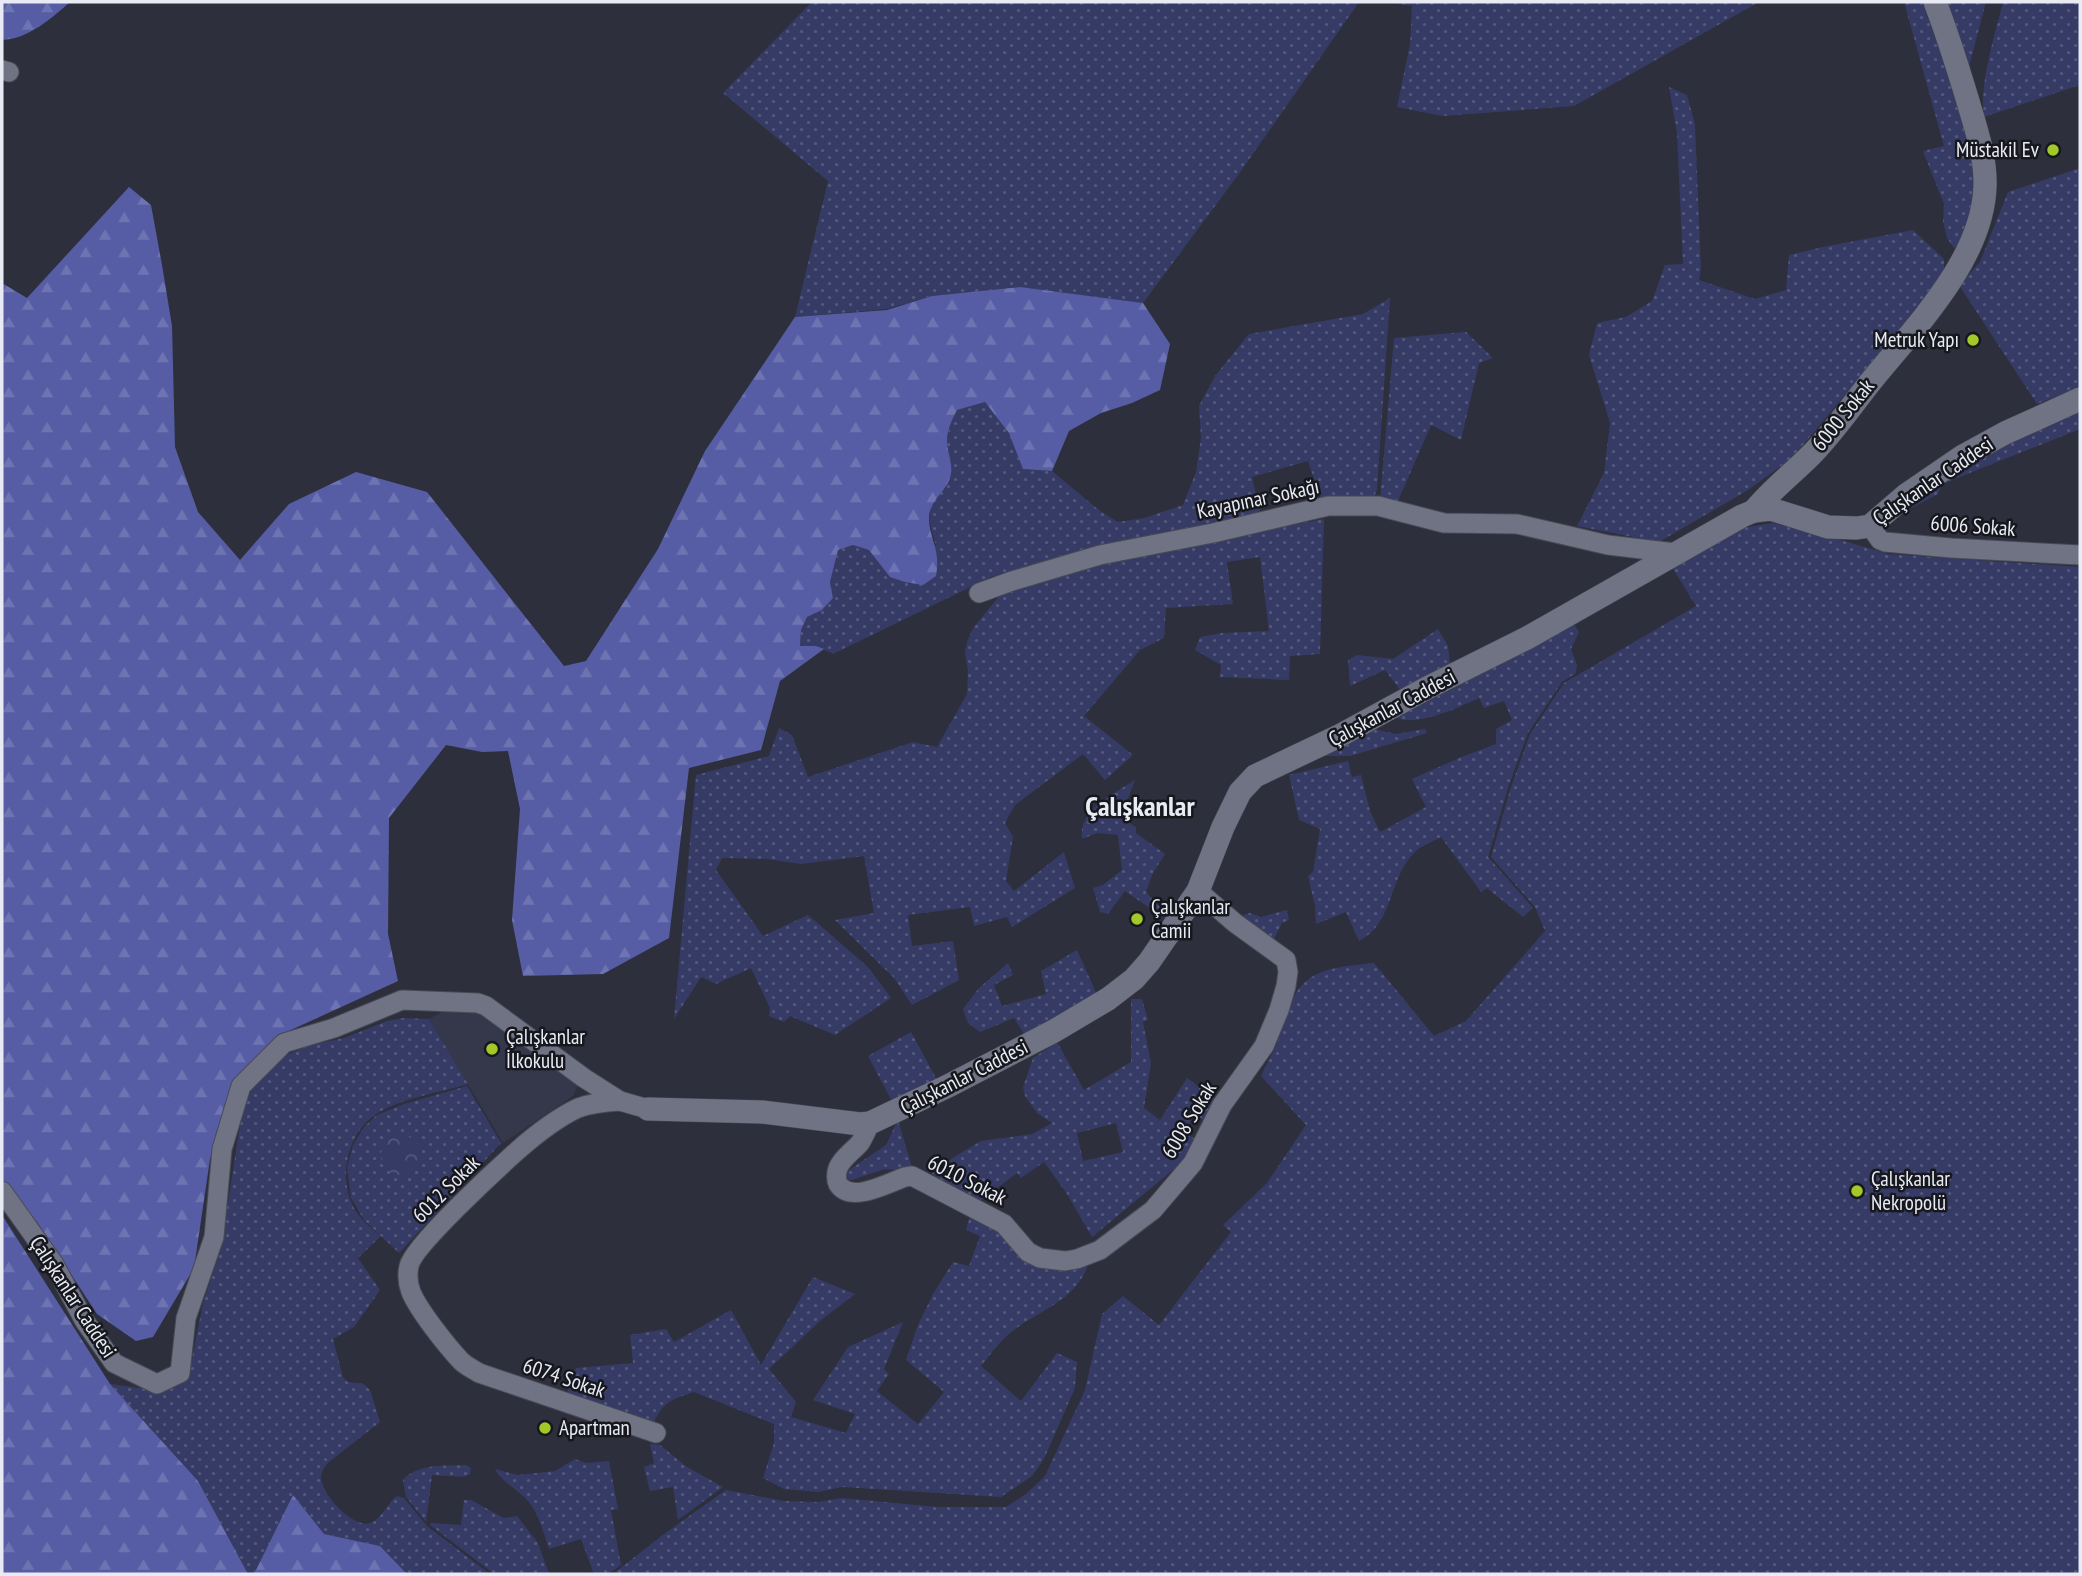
<svg xmlns="http://www.w3.org/2000/svg" width="2082" height="1576" font-family="'PT Sans Narrow',sans-serif">
	<defs>
		<pattern id="grass-dots" width="8" height="8" patternUnits="userSpaceOnUse" patternTransform="scale(1.75)"><rect width="8" height="8" fill="#363b66"/><path d="M2 2h.1M6 6h.1" fill="none" stroke="#53587c" stroke-width="1.8" stroke-linecap="round"/></pattern>
		<pattern id="forest-firs" width="22" height="20" patternUnits="userSpaceOnUse" patternTransform="scale(1.75)"><rect width="22" height="20" fill="#565da5"/><path d="M5 1l3.5 6h-7zM16 11l3.5 6h-7z" fill="#6e74b2"/></pattern>
		<pattern id="park-crowns" width="20" height="18" patternUnits="userSpaceOnUse" patternTransform="scale(1.75)"><rect width="20" height="18" fill="#363b66"/><path d="M2 6a3 3 0 1 1 6 0M12 15a3 3 0 1 1 6 0" fill="none" stroke="#53587c"/></pattern>
	</defs>
	<rect width="100%" height="100%" fill="#2d2f3c"/>
	<!-- built -->
	<polygon fill="#35384b" points="447,1009 483,1010 580,1080 573,1096 503,1143 429,1019"/>
	<!-- grass -->
	<g fill="url(#grass-dots)" fill-rule="evenodd">
		<polygon points="812,2 1359,2 1241,171 1143,303 1020,287 932,296 887,309 795,317 828,181 723,93"/>
		<polygon points="1388,2 1759,2 1574,106 1443,116 1397,107 1410,44 1412,6"/>
		<polygon points="1904,2 1922,2 1974,142 1973,203 1961,244 1954,248 1947,238 1943,222 1944,204 1923,151 1944,146"/>
		<polygon points="1940,2 1986,2 1966,78"/>
		<path d="M2003,2h77v83l-96,32c-5,-33 11,-82 19,-115z"/>
		<polygon points="1669,87 1687,95 1695,125 1701,270 1699,280 1755,299 1786,290 1789,255 1823,247 1913,230 1944,259 1944,273 1886,346 1792,458 1748,490 1659,542 1577,526 1604,473 1610,423 1589,355 1597,323 1626,317 1652,301 1665,265 1683,264 1677,133"/>
		<polygon points="2080,168 2080,387 2037,404 1959,285 1980,262 2008,192"/>
		<path d="M1390,298l-13,191 -5,14 -51,-3 -13,-39 -56,16 8,34 -50,16 -113,19 -106,31 -158,77 -17,-8h-16l1,-16 6,-13 15,-7 11,-12 -3,-16 8,-32 15,-5 16,5 67,-5c-5,-16 -11,-33 0,-48 7,-8 12,-11 15,-23 2,-10 -4,-22 -4,-33 0,-10 5,-21 10,-31l28,-8 25,31 13,36 29,2 48,40 18,11 26,-4 39,-13 13,-33 5,-34 -2,-32 16,-30 34,-42 114,-20z"/>
		<polygon points="1466,332 1493,358 1479,363 1461,440 1431,425 1398,501 1380,500 1394,338"/>
		<polygon points="2080,409 2080,429 1942,484 1938,494 1892,518 1971,460"/>
		<polygon points="1324,519 1320,654 1290,656 1289,680 1220,677 1221,665 1195,650 1200,637 1222,633 1269,631 1260,557 1227,562 1233,604 1166,608 1164,638 1140,650 1084,716 1133,755 1105,780 1083,754 1015,805 1005,823 1013,837 1006,881 1014,891 1064,852 1075,888 1012,927 1007,917 974,926 970,907 908,915 912,946 953,941 959,980 912,1005 894,978 835,920 874,913 864,856 801,864 767,859 722,858 716,870 763,936 808,915 868,967 891,998 835,1035 790,1016 784,1022 769,1016 770,1008 751,968 716,984 701,977 674,1019 696,775 769,756 779,728 792,735 808,777 913,742 937,747 967,694 968,671 965,653 967,642 973,628 1000,595 1102,561"/>
		<path d="M1773,523l68,17 47,14 192,13v1007h-1467l51,-40 62,-44 58,11 34,1 24,-4 95,9h69l20,-13 19,-18 40,-86 17,-76 21,-18 36,29 72,-93 -8,-7 44,-42 39,-58 -45,-49c5,-11 12,-23 17,-35 7,-19 11,-45 27,-59 18,-16 47,-16 69,-19l60,73 32,-15 79,-90 -10,-24 -44,-50 19,-67 20,-56 34,-51 132,-77 -24,-39 65,-38z"/>
		<path d="M1574,624l5,8 -8,17 6,16 -1,8 -14,9 -34,51 -20,55 -20,69 45,51 -10,9 -36,-29 -6,4 -40,-55c-7,4 -18,8 -24,13 -29,25 -22,73 -58,91l-13,-29 -30,12 -1,-18 -7,-30 5,-4 7,-43 -21,-9 -10,-45 59,-14 4,16 9,-2 9,36 10,21 46,-25 -14,-28 47,-21 37,-14v-15l16,-9 -8,-19 -20,7 -5,-10c-19,9 -62,29 -82,20l-2,-4 55,-24z"/>
		<polygon points="1438,629 1448,646 1450,664 1401,691 1385,670 1350,686 1348,660 1357,655 1393,659"/>
		<polygon points="1369,728 1396,734 1425,729 1427,733 1350,756 1318,756"/>
		<path d="M1135,780l-15,38 16,9v6l29,21 -12,19 -7,19 23,25 -2,3 -42,-29 -17,23 -8,-2 -7,-24 10,-3 19,-15 -4,-35 -21,-2 -15,6c-4,-30 32,-45 53,-59z"/>
		<polygon points="1287,910 1289,920 1282,923 1272,943 1237,917 1250,913 1261,917"/>
		<polygon points="1077,950 1097,995 1026,1037 1014,1018 980,1032 968,1023 963,1009 979,988 1008,963 1013,975 994,985 1002,1006 1046,994 1041,971"/>
		<path d="M1131,999h11l6,21 -5,2 8,41 -7,45 16,12 27,-42 28,21 -9,22 -13,-7 -7,18 10,8 -16,24 -88,73 -25,-43 -23,-32 -23,16 -4,-5 -37,28 -49,-27 23,-17 27,-16 51,-7 20,-11 -15,-10 -12,-17 -2,-9 10,-29 24,-16 27,48 47,-28zM1116,1123l7,29 -40,9 -6,-28z"/>
		<path d="M403,1018l26,1 39,65c-26,8 -71,15 -93,31 -26,18 -35,55 -25,84 5,16 18,27 31,37l-23,22 22,32 -26,37 -21,12 10,38 5,5 16,2 6,6 10,32 -51,40c-4,4 -7,8 -8,14 -1,17 32,53 49,47 11,-3 17,-20 27,-27l7,2 23,28 63,48h-83l-27,-28 -56,-12 -31,-39 -39,79h-6l-50,-93 -88,-97 52,7 20,-9 10,-23 11,-56 18,-55 21,-136 13,-30 29,-26 26,-11 34,-7 43,-17z"/>
		<polygon points="911,1032 937,1080 893,1103 868,1056"/>
		<polygon points="467,1086 501,1143 399,1253 364,1220 351,1198 347,1167 353,1145 364,1127 377,1115 404,1104"/>
		<polygon points="898,1120 913,1171 885,1169 852,1180 848,1180 845,1176 849,1170 886,1145"/>
		<path d="M970,1216l26,7 60,45 32,-3c-13,37 -50,45 -78,68 -11,9 -20,22 -29,33l40,35 36,-48 20,9 -2,26 -31,71 -12,17 -31,21 -159,-10 -24,5 -34,-3 -21,-11 11,-35v-19l-80,-32c-26,9 -30,9 -42,34l-86,-30 10,-28 57,-5 -3,-28 36,-6 8,13 57,-32 30,55 52,-88 42,17 -35,27 -51,48 27,33 -5,15 55,16 9,-19 -42,-14 35,-53 55,-25 -19,47 5,5 -12,17 41,33 26,-32 -38,-32 12,-35 15,-31 20,-32 16,4 11,-30 -14,-6z"/>
		<polygon points="650,1444 660,1445 687,1467 723,1487 678,1520 673,1487 650,1491 644,1467 654,1463"/>
		<path d="M575,1459l11,4 23,-2 9,48 -7,1 10,55 -13,9h-14l-13,-35 -32,10c-5,-15 -10,-35 -21,-48 -8,-10 -29,-21 -33,-32l23,6 37,-4z"/>
		<path d="M466,1465l5,3 -1,6 -7,3 -31,-2 -6,47 -20,-25 -3,-17c15,-17 42,-14 63,-15z"/>
		<polygon points="464,1500 471,1500 504,1518 517,1516 538,1543 549,1574 494,1574 430,1525 432,1523 461,1525"/>
	</g>
	<!-- forest -->
	<g fill="url(#forest-firs)">
		<path d="M2,2h68c-18,16 -42,37 -68,38z"/>
		<path d="M129,187l22,18 11,60 10,61 3,121 23,65 42,48 49,-56 67,-32 71,20 137,174 22,-5 72,-112 47,-98 90,-134 92,-7 45,-14 88,-9 123,16 27,41 -10,46 -28,13 -31,10 -32,18 -17,40 -29,-2 -14,-36 -24,-31 -28,8c-5,10 -10,20 -10,31 0,11 6,22 4,33 -3,17 -21,25 -22,43 0,23 12,31 7,59l-13,9 -18,-3 -15,-5 -21,-27 -16,-5 -15,5 -8,32 3,16 -11,12 -15,7 -6,13 -1,16h16l8,3 -44,32 -19,69 -72,18 -20,170 -66,36 -80,2 -11,-56 8,-111 -12,-58 -26,1 -36,-7 -57,73 -1,116 10,47 -118,54 -48,47 -22,77 -16,109 -41,69 -17,4 -39,-27 -60,-92 -35,-40v-899l25,15z"/>
		<polygon points="2,1215 110,1384 198,1481 248,1574 2,1574"/>
		<polygon points="293,1495 324,1534 380,1546 407,1574 254,1574"/>
	</g>
	<!-- park -->
	<circle fill="url(#park-crowns)" cx="401" cy="1155" r="20"/>
	<g fill="none" stroke-linecap="round" stroke-linejoin="round">
		<!-- minor casing -->
		<g stroke="#484a55" stroke-width="21">
			<g id="minor">
				<polyline points="2,70 9,72"/>
				<polyline points="1870,526 1880,540 1885,542 1951,548 2080,555"/>
				<polyline points="979,593 1012,581 1100,555 1213,533 1328,506 1378,506 1444,523 1517,524 1608,545 1675,553"/>
				<path d="M620,1101c-14,1 -28,2 -42,7 -21,10 -43,27 -61,43 -19,17 -104,95 -108,115 -2,9 -1,18 2,26 8,19 36,54 50,69 5,5 12,8 18,12l177,60"/>
				<path d="M870,1123c-3,6 -6,14 -10,20 -7,8 -18,15 -22,25 -2,5 -2,12 0,16 13,20 50,-1 67,-7l7,-1 92,48 24,28 12,6 25,3 12,-2 23,-9 53,-40 40,-47 29,-58 42,-59 15,-36 7,-24 2,-14 -2,-12 -51,-37 -37,-32"/>
				<polyline points="2,1191 54,1264 84,1320 114,1363 157,1384 180,1373 186,1318 214,1237 222,1149 241,1086 284,1043 334,1028 402,1000 478,1003 486,1006 584,1078 620,1101 648,1109"/>
			</g>
		</g>
		<!-- tertiary casing -->
		<g stroke="#484a55" stroke-width="24">
			<g id="tertiary">
				<path d="M1754,511c17,-21 38,-37 57,-56 22,-22 41,-50 61,-75 43,-53 111,-121 113,-194 1,-30 -10,-60 -18,-88 -10,-33 -20,-65 -32,-96"/>
				<polyline points="648,1109 762,1112 860,1124 870,1123 948,1086 1054,1031 1108,999 1134,979 1149,962 1198,891 1223,827 1240,792 1255,776 1339,736 1427,688 1527,638 1742,516 1754,511 1771,509 1828,527 1857,528 1870,526 1906,495 1963,456 2005,433 2080,399"/>
			</g>
		</g>
		<!-- minor -->
		<use href="#minor" stroke="#707383" stroke-width="19"/>
		<!-- tertiary -->
		<use href="#tertiary" stroke="#707383" stroke-width="23"/>
	</g>
	<!-- markers -->
	<g fill="#a2c928" stroke="#17181e" stroke-width="2.5">
		<circle cx="2053" cy="150" r="7"/>
		<circle cx="1973" cy="340" r="7"/>
		<circle cx="1137" cy="919" r="7"/>
		<circle cx="492" cy="1049" r="7"/>
		<circle cx="1857" cy="1191" r="7"/>
		<circle cx="545" cy="1428" r="7"/>
	</g>
	<g text-anchor="middle" stroke-width="5" stroke-linejoin="round" paint-order="stroke">
		<!-- poi labels -->
		<g font-size="21" fill="#e9ebf4" stroke="#17181e" text-anchor="start">
			<text x="2039" y="157" text-anchor="end">Müstakil Ev</text>
			<text x="1959" y="347" text-anchor="end">Metruk Yapı</text>
			<text x="1151" y="914">Çalışkanlar<tspan x="1151" dy="24">Camii</tspan></text>
			<text x="506" y="1044">Çalışkanlar<tspan x="506" dy="24">İlkokulu</tspan></text>
			<text x="1871" y="1186">Çalışkanlar<tspan x="1871" dy="24">Nekropolü</tspan></text>
			<text x="559" y="1435">Apartman</text>
		</g>
		<!-- street labels -->
		<g font-size="21" fill="#e9ebf4" stroke="#17181e">
			<text transform="translate(1843 415) rotate(-51)" y="7">6000 Sokak</text>
			<text transform="translate(1933 481) rotate(-34)" y="7">Çalışkanlar Caddesi</text>
			<text transform="translate(1258 499) rotate(-12)" y="7">Kayapınar Sokağı</text>
			<text transform="translate(1973 526) rotate(4)" y="7">6006 Sokak</text>
			<text transform="translate(1392 708) rotate(-28)" y="7">Çalışkanlar Caddesi</text>
			<text transform="translate(964 1077) rotate(-27)" y="7">Çalışkanlar Caddesi</text>
			<text transform="translate(1189 1120) rotate(-59)" y="7">6008 Sokak</text>
			<text transform="translate(967 1180) rotate(27)" y="7">6010 Sokak</text>
			<text transform="translate(446 1189) rotate(-45)" y="7">6012 Sokak</text>
			<text transform="translate(73 1297) rotate(57)" y="7">Çalışkanlar Caddesi</text>
			<text transform="translate(564 1378) rotate(18)" y="7">6074 Sokak</text>
		</g>
		<!-- district labels -->
		<g font-size="28" font-weight="bold" fill="#e9ebf4" stroke="#17181e">
			<text x="1140" y="816">Çalışkanlar</text>
		</g>
	</g>
	<!-- border -->
	<rect width="2082" height="1576" fill="none" stroke="#e9ebf4" stroke-width="7"/>
</svg>
